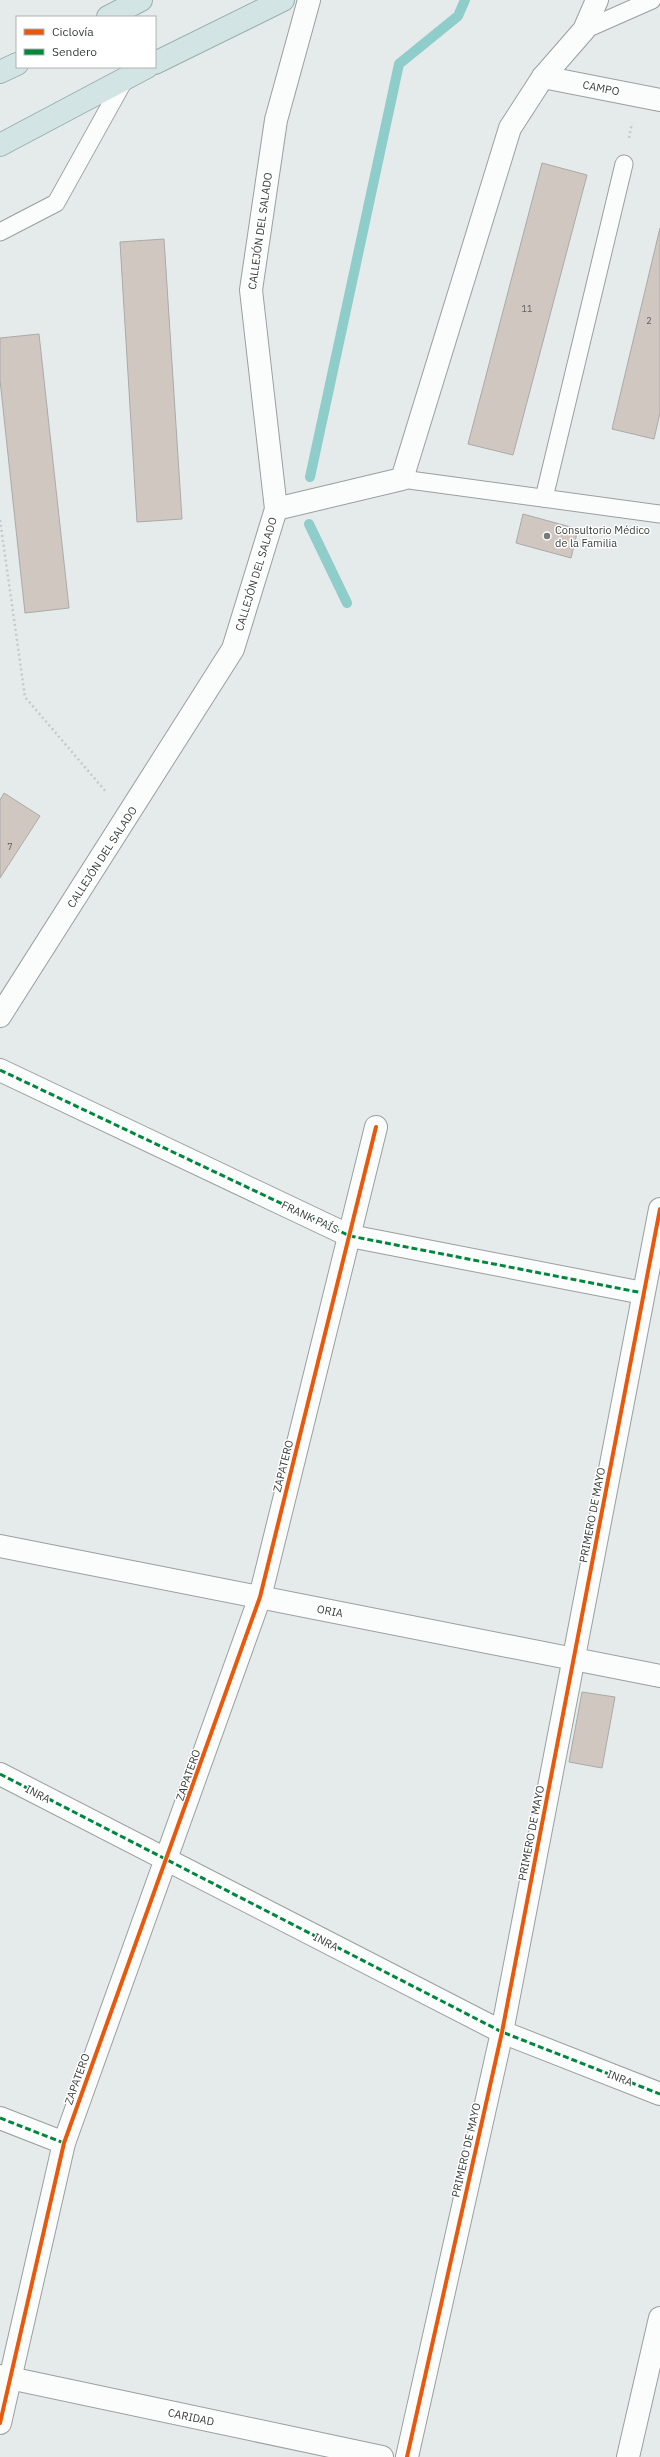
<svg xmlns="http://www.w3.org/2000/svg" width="660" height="2457" font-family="'IBM Plex Sans',sans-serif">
	<rect width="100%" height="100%" fill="#e5eaea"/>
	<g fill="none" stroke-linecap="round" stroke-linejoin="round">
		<!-- stream -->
		<g stroke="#8ecdca" stroke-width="10">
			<polyline points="310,477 399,64 458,16 465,0"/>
			<polyline points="309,524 347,603"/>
		</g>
	</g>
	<!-- building -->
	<g fill="#d1c7c1" stroke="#aaaaa9">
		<polygon points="542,163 587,175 513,455 468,444"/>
		<polygon points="660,228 660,413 654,439 612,429"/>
		<polygon points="164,239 182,519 137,522 120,242"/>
		<polygon points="39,334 69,608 25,613 0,380 0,338"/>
		<polygon points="523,514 578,529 571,558 516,543"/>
		<polygon points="4,793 40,816 0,878 0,800"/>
		<polygon points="582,1692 615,1697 602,1768 569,1762"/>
	</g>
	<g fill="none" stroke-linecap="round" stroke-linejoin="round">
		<!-- service casing -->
		<g stroke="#9b9f9f" stroke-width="19">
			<g id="service">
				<polyline points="584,30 652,0"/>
				<polyline points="0,232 56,203 126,77"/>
				<polyline points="402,479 660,514"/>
				<polyline points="544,498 624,164"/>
			</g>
		</g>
		<!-- minor casing -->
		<g stroke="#9b9f9f" stroke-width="24">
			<g id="minor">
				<polyline points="543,77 660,100"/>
				<polyline points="276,509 402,479 510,128 543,77 584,30 597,0"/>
				<polyline points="0,1016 233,649 276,509 251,290 276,120 309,0"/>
				<polyline points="0,1070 350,1236 643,1293"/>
				<polyline points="0,1546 660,1676"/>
				<polyline points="0,1774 502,2032 660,2094"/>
				<polyline points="0,2118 64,2143"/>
				<polyline points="0,2376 382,2457"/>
				<polyline points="0,2423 64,2143 260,1597 376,1127"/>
				<polyline points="407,2457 502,2032 660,1209"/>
				<polyline points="628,2457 660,2318"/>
			</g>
		</g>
		<!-- trunk casing -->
		<g stroke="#99b1b0" stroke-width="24">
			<g id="trunk">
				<polyline points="108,17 141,0"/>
				<polyline points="155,63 283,0"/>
				<polyline points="0,72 17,64"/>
				<polyline points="0,145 147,67"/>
			</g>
		</g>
		<!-- path -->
		<g stroke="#c6c9c8" stroke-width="2.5" stroke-dasharray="2 3" stroke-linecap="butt">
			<polyline points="629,138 632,123"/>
			<polyline points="0,520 25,697 107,793"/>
		</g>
		<!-- service -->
		<use href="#service" stroke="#fbfcfc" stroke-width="17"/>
		<!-- minor -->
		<use href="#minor" stroke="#fbfcfc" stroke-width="22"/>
		<!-- trunk -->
		<use href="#trunk" stroke="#d2e4e3" stroke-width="22"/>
		<!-- quiet -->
		<g stroke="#00873e" stroke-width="3" stroke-dasharray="6 3" stroke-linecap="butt">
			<polyline points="0,1070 350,1236 643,1293"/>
			<polyline points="0,1774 502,2032 660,2094"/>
			<polyline points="0,2118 64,2143"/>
		</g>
		<!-- cycleway casing -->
		<g stroke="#fff" stroke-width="6">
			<g id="cycleway">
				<polyline points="0,2423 64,2143 260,1597 376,1127"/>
				<polyline points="407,2457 502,2032 660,1209"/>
			</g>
		</g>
		<!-- cycleway -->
		<use href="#cycleway" stroke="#e8590c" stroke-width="4"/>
	</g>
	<!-- markers -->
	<circle fill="#757a7a" stroke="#fff" stroke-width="1.5" cx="547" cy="536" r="4"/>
	<g text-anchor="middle" stroke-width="3" stroke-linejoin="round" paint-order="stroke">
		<!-- number labels -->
		<g font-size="9" fill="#5f605e">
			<text x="527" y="312">11</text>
			<text x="649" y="324">2</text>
			<text x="10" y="850">7</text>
		</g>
		<!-- street labels -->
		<g font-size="11" fill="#393e3d" stroke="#fff">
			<text transform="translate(601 88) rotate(11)" y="4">CAMPO</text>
			<text transform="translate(260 231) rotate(-82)" y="4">CALLEJÓN DEL SALADO</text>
			<text transform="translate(256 574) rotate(-73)" y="4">CALLEJÓN DEL SALADO</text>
			<text transform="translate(102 857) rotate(-57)" y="4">CALLEJÓN DEL SALADO</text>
			<text transform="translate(310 1217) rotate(25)" y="4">FRANK PAÍS</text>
			<text transform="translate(283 1466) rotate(-76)" y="4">ZAPATERO</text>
			<text transform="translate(592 1515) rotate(-79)" y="4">PRIMERO DE MAYO</text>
			<text transform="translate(330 1611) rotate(11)" y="4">ORIA</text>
			<text transform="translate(188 1775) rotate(-71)" y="4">ZAPATERO</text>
			<text transform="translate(38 1794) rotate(27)" y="4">INRA</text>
			<text transform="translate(531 1833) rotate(-79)" y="4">PRIMERO DE MAYO</text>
			<text transform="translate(326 1942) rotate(27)" y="4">INRA</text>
			<text transform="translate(620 2078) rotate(21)" y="4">INRA</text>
			<text transform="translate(77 2079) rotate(-70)" y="4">ZAPATERO</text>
			<text transform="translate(466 2150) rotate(-77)" y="4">PRIMERO DE MAYO</text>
			<text transform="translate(191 2417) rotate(12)" y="4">CARIDAD</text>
		</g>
		<!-- poi labels -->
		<g font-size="11" fill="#393e3d" stroke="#fff" text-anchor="start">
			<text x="555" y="534">Consultorio Médico<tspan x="555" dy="13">de la Familia</tspan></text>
		</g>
	</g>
	<!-- legend -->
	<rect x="16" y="16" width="140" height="52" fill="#ffffff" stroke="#b0b2b1"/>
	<rect x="24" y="29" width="20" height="6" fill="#e8590c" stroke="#b0b2b1"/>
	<text x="52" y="36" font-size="12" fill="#393e3d">Ciclovía</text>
	<rect x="24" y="49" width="20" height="6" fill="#00873e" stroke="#b0b2b1"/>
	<text x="52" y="56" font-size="12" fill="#393e3d">Sendero</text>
</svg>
